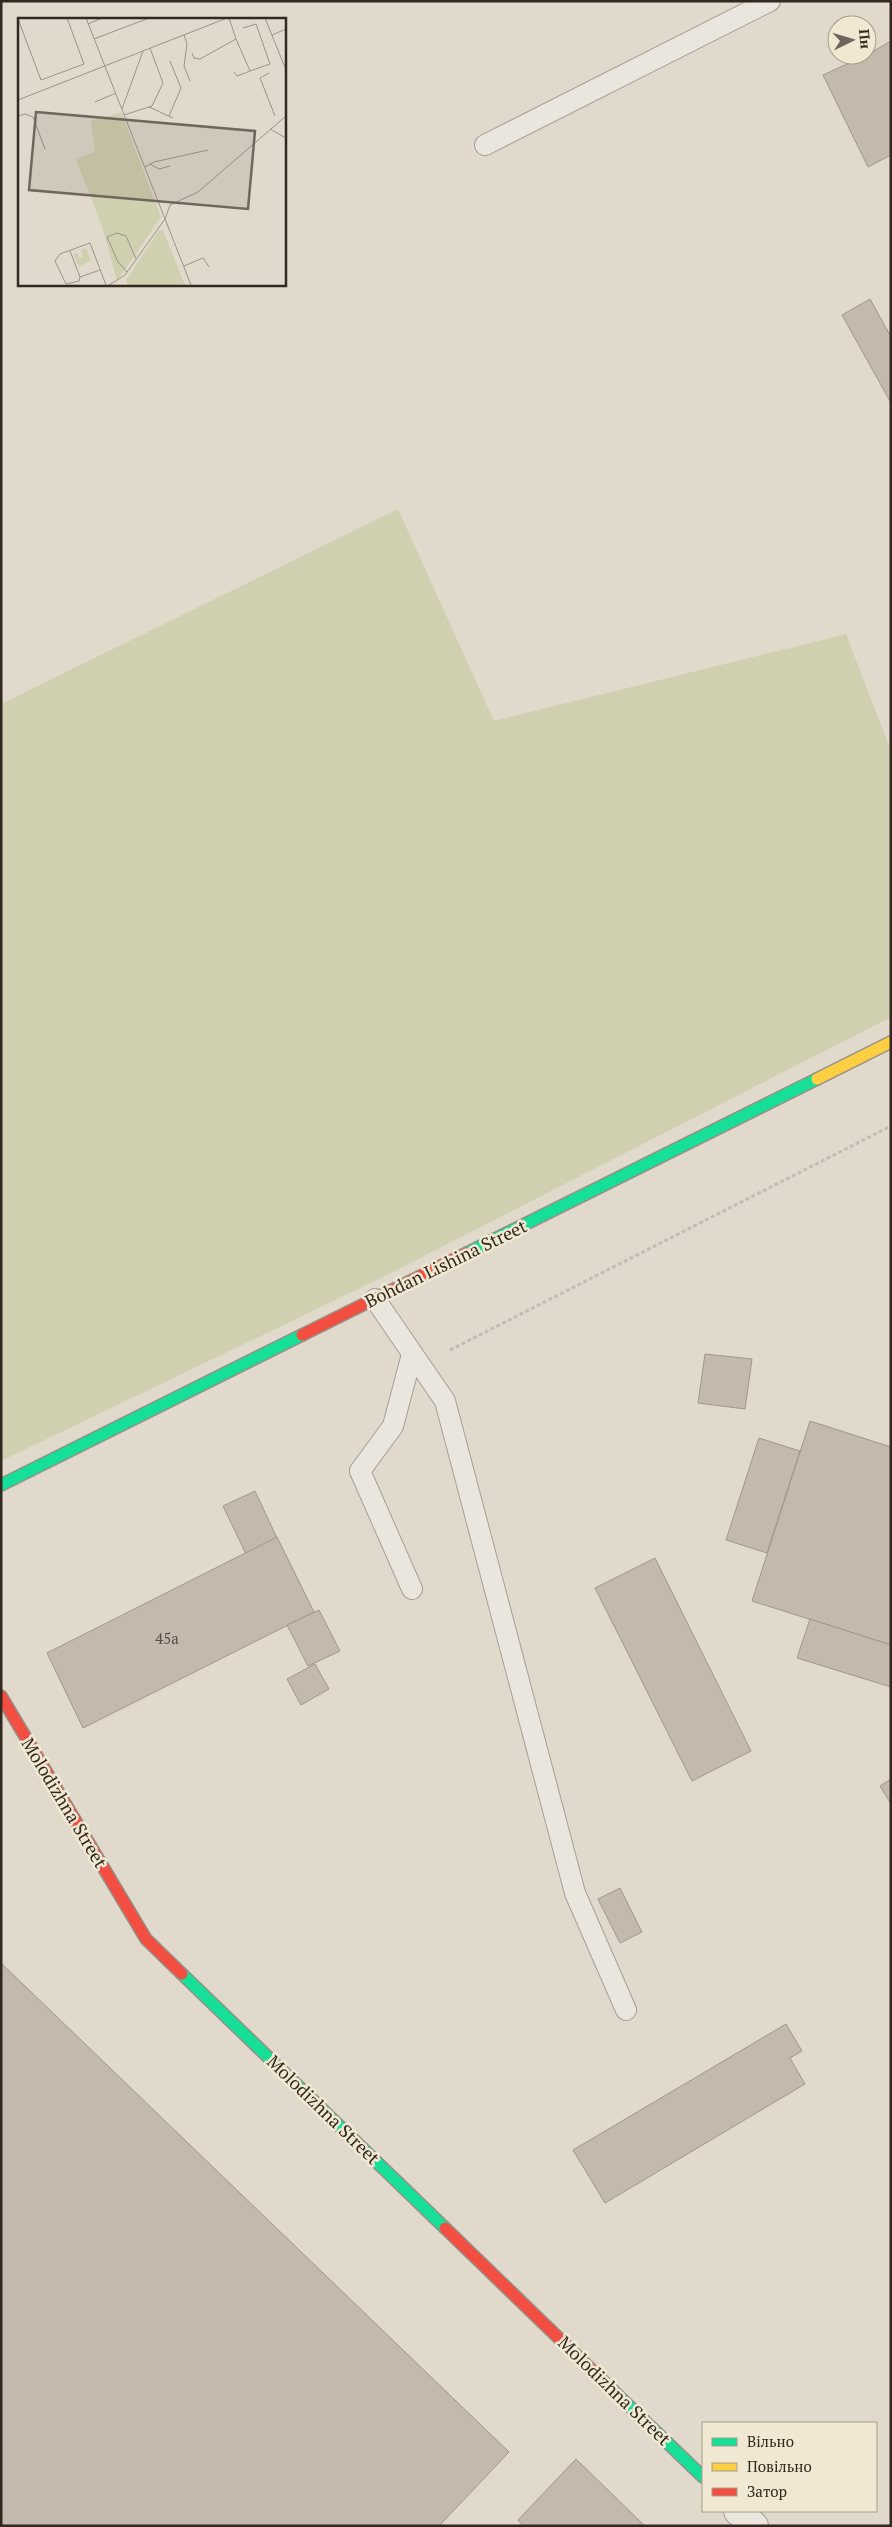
<svg xmlns="http://www.w3.org/2000/svg" width="892" height="2527" font-family="'PT Serif',serif">
	<rect width="100%" height="100%" fill="#e1dacc"/>
	<!-- green -->
	<polygon fill="#d0cfb0" points="398,509 494,721 846,634 891,751 891,1017 383,1277 1,1461 1,704"/>
	<!-- building -->
	<g fill="#c4b9ad" stroke="#a0968c">
		<polygon points="891,41 891,155 868,167 823,75 867,55"/>
		<polygon points="870,299 891,337 891,403 842,315"/>
		<polygon points="705,1354 752,1359 745,1409 698,1403"/>
		<polygon points="810,1421 891,1447 891,1645 752,1601"/>
		<polygon points="759,1438 800,1451 767,1553 726,1540"/>
		<polygon points="255,1491 277,1538 246,1554 223,1506"/>
		<polygon points="277,1537 314,1612 83,1728 47,1653"/>
		<polygon points="655,1558 751,1751 692,1781 595,1588"/>
		<polygon points="319,1610 340,1651 308,1666 287,1625"/>
		<polygon points="810,1619 891,1645 891,1687 797,1658"/>
		<polygon points="315,1664 329,1689 301,1705 287,1679"/>
		<polygon points="891,1779 891,1804 880,1786"/>
		<polygon points="620,1888 642,1932 620,1943 598,1899"/>
		<polygon points="1,1963 509,2452 439,2526 1,2526"/>
		<polygon points="786,2024 802,2051 790,2058 805,2084 605,2203 573,2150"/>
		<polygon points="576,2459 645,2526 523,2526 518,2520"/>
	</g>
	<g fill="none" stroke-linecap="round" stroke-linejoin="round">
		<!-- lane casing -->
		<g stroke="#a69f95" stroke-width="22">
			<g id="lane">
				<polyline points="485,145 770,1"/>
				<polyline points="375,1299 445,1401 575,1893 626,2010"/>
				<polyline points="412,1589 360,1471 393,1426 412,1354"/>
			</g>
		</g>
		<!-- street casing -->
		<g stroke="#a69f95" stroke-width="30">
			<polyline id="street" points="738,2511 754,2526"/>
		</g>
		<!-- fast casing -->
		<g stroke="#968f86" stroke-width="14">
			<g id="fast">
				<polyline points="467,1253 817,1079"/>
				<polyline points="1,1485 302,1335"/>
				<polyline points="182,1974 445,2228"/>
				<polyline points="601,2379 703,2477"/>
			</g>
		</g>
		<!-- slow casing -->
		<g stroke="#968f86" stroke-width="14">
			<polyline id="slow" points="817,1079 891,1042"/>
		</g>
		<!-- jam casing -->
		<g stroke="#968f86" stroke-width="14">
			<g id="jam">
				<polyline points="302,1335 467,1253"/>
				<polyline points="1,1696 146,1939 182,1974"/>
				<polyline points="445,2228 601,2379"/>
			</g>
		</g>
		<!-- path -->
		<polyline stroke="#c2bcb4" stroke-width="3" stroke-dasharray="4 2.5" stroke-linecap="butt" points="450,1350 891,1126"/>
		<!-- lane -->
		<use href="#lane" stroke="#eae5dd" stroke-width="20"/>
		<!-- street -->
		<use href="#street" stroke="#eae5dd" stroke-width="28"/>
		<!-- fast -->
		<use href="#fast" stroke="#16e098" stroke-width="11"/>
		<!-- slow -->
		<use href="#slow" stroke="#ffcf43" stroke-width="11"/>
		<!-- jam -->
		<use href="#jam" stroke="#f24e42" stroke-width="11"/>
	</g>
	<g text-anchor="middle" stroke-width="5" stroke-linejoin="round" paint-order="stroke">
		<!-- number labels -->
		<g font-size="15" fill="#574c42">
			<text x="167" y="1644">45а</text>
		</g>
		<!-- street labels -->
		<g font-size="18" fill="#33281f" stroke="#f1e8d3">
			<text transform="translate(446 1264) rotate(-26)" y="6">Bohdan Lishina Street</text>
			<text transform="translate(64 1803) rotate(59)" y="6">Molodizhna Street</text>
			<text transform="translate(323 2110) rotate(44)" y="6">Molodizhna Street</text>
			<text transform="translate(614 2391) rotate(44)" y="6">Molodizhna Street</text>
		</g>
	</g>
	<!-- overview -->
	<g transform="translate(18 18)">
		<rect width="268" height="268" fill="#e1dacc"/>
		<path d="M103,94l40,105 -44,64 -14,-52 -27,-70 19,-7 -4,-31zM141,212h4l22,55h-58v-6zM68,230l5,13 -12,5 -6,-12 4,-1 2,5 4,-1 -2,-7z" fill="#d0cfb0"/>
		<path fill="none" stroke="#9b9387" stroke-width="1" d="M68,0l105,267M247,0l21,52M0,1l23,61 43,-16 -17,-46M70,6l14,-6M166,17l3,9 -3,22 6,15M254,17l14,-6M76,21l55,-21M218,21l14,32 20,-7 -14,-40 -13,4M174,35l2,5 6,1 36,-20 -7,-21M216,54l3,4 13,-5M251,55l-9,5 15,38M0,82l209,-82M77,84l21,-9M131,89l24,11M104,91l21,-58M106,97l28,-9 11,-23 -13,-35M0,98l7,-2 8,3 12,32M151,98l12,-28 -11,-27M252,111l16,9M132,146l9,5 11,-3M127,149l9,-5 54,-12M52,233l10,26 20,-7M166,248l19,-8 6,9M109,254l-9,-10 -11,-25 10,-4 9,3 10,23M62,259l-1,4 -13,3 -11,-23 5,-7 30,-11 16,42M91,267l16,-10 40,-56 5,-14 28,-13 88,-76"/>
		<path fill="#70665c" fill-opacity="0.15" stroke="#70665c" stroke-width="2.5" d="M18,94l219,19 -7,78 -219,-19z"/>
		<rect width="268" height="268" fill="none" stroke="#33281f" stroke-width="2.5"/>
	</g>
	<!-- border -->
	<rect width="892" height="2527" fill="none" stroke="#33281f" stroke-width="5"/>
	<!-- legend -->
	<rect x="702" y="2422" width="175" height="90" fill="#f1e8d3" stroke="#a59b8b"/>
	<rect x="712" y="2438" width="25" height="8" fill="#16e098" stroke="#a59b8b"/>
	<text x="747" y="2447" font-size="15" fill="#33281f">Вільно</text>
	<rect x="712" y="2463" width="25" height="8" fill="#ffcf43" stroke="#a59b8b"/>
	<text x="747" y="2472" font-size="15" fill="#33281f">Повільно</text>
	<rect x="712" y="2488" width="25" height="8" fill="#f24e42" stroke="#a59b8b"/>
	<text x="747" y="2497" font-size="15" fill="#33281f">Затор</text>
	<!-- north arrow -->
	<g transform="translate(852 40) rotate(85)"><circle r="24" fill="#f1e8d3" stroke="#a59b8b"/>
	<path d="M0-4L9 19L0 12L-9 19Z" fill="#70665c"/>
	<text y="-8" font-size="14" font-weight="bold" text-anchor="middle" fill="#33281f">Пн</text>
	</g>
</svg>
